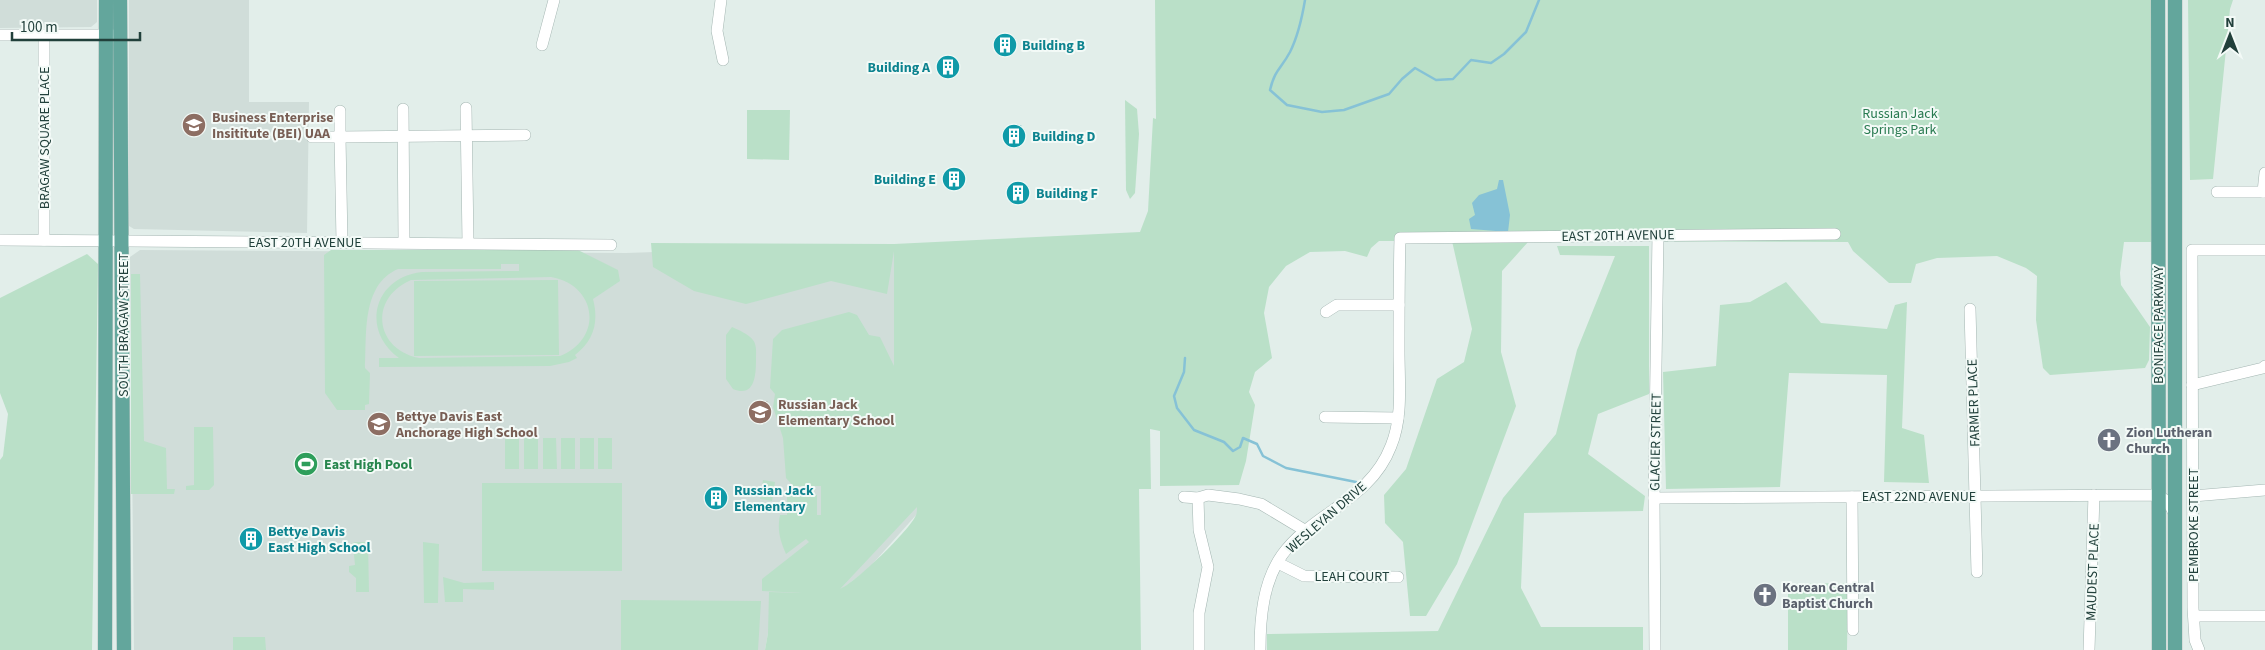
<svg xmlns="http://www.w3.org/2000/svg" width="2265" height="650" font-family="'Source Sans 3',sans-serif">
	<rect width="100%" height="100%" fill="#e2eeea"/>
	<!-- built -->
	<g fill="#d0ddd9">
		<polygon points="0,0 97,0 97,22 91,27 0,28"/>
		<polygon points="129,0 249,0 249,102 309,102 307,233 134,229 129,226"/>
		<polygon points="894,244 917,443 917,514 868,569 842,589 768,633 765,650 134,650 130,257 140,250 626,253"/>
	</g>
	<!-- green -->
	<g fill="#bae0c8" fill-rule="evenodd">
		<path d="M1155,0h997v242h-28l-4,31 1,12 29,42 -1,33 -4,8 -95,7 -7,-7 -7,-48 1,-44 -11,-8 -29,-12 -60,2 -21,6 -5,19h-22l-36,-32 -5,-9 -319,-1 -27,30 -1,81 15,54 -59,158 -31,52h-16l-7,-74 -18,-19 -1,-28 22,-26 31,-90 27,-17 8,-33 -20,-88h-73l-8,7 -4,9 -22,-6 -35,1 -24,14 -17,21 -5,26 8,45 -17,14 -6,20 6,13 -9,56 -7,24 -79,1v-55l-10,-2 1,60h-12l2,161h-376l3,-17 1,-41 34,1 -41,-2v-12l47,-37 -3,-3 -20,15c-6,-14 -9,-24 -6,-39h7v-20h30v20h4v-29h-28l-7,-8 -3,-40 -10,-31 2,-13 -5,-6 3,-49 9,-9 67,-18 8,3 12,20 11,2 14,29v-115l-7,43 -56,-13 -85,23 -52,-13 -41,-24 -2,-24 243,1 246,-12 8,-21 5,-93 3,1zM917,507c0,1 0,7 -1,8 -6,15 -61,68 -76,74z"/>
		<polygon points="2188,0 2233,0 2230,9 2213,179 2190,180"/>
		<polygon points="1125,100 1137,109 1139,134 1135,193 1130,199 1126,190"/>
		<polygon points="747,110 790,110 789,160 747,159"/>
		<polygon points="1557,246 1649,246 1649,394 1598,414 1588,454 1645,496 1643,511 1524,513 1521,588 1541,627 1643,627 1643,650 1267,650 1267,634 1438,631 1503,498 1556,434 1577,350 1615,256 1560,255"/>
		<path d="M331,250h247l40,20 2,11 -27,18c6,23 1,41 -18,56l2,3 -8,4 -19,4 -171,1v-9h20c-39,-28 -25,-81 23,-86l97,-1v-7h-18v5h-103c-37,16 -31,66 -33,99l5,5 -1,31 -4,1v5h-28l-12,-17 -1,-138zM551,277c46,8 53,61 9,79l-141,2c-45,-9 -50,-60 -8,-78z"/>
		<polygon points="87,254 98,264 92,650 0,650 0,460 3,456 8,414 0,393 0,298"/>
		<polygon points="131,274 140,274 144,441 166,448 167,489 175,489 174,494 131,494"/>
		<polygon points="558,280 559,355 414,356 414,281"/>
		<polygon points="1786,282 1821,323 1887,329 1895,305 1907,302 1902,428 1924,435 1929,483 1884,482 1887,375 1789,373 1780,487 1666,489 1663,372 1716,366 1720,305 1750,302"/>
		<path d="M732,327c7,3 16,7 21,13 4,5 3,13 3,19 0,16 -1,39 -23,30l-7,-10v-44z"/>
		<polygon points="194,427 213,427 214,485 209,490 186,490 186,486 194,485"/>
		<rect x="505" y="438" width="14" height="31"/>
		<rect x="524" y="438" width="14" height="31"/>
		<polygon points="543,438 556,438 557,469 543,469"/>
		<rect x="561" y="438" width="14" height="31"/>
		<rect x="580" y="438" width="14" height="31"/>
		<rect x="598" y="438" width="14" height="31"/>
		<polygon points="763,480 775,482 772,501 760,499"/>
		<rect x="482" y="483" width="140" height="88"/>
		<polygon points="355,542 368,542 369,592 356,592 356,578 349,572 349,566 355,565 354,555 349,545"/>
		<polygon points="423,542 439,544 438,603 424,603"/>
		<polygon points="443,577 464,583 494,582 494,590 463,589 463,602 445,602"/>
		<polygon points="1848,583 1847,650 1788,650 1788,584"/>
		<polygon points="621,600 761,601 758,650 621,650"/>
		<polygon points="233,637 265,637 266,650 233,650"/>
	</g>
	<!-- water -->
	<polygon fill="#86c2d6" points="1499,180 1503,180 1510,215 1508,232 1471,229 1469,219 1475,215 1472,203 1479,195 1497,189"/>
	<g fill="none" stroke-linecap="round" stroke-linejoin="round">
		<!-- stream -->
		<g stroke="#86c2d6" stroke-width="2.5">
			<path d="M1305,0c-3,18 -7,36 -15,52 -9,17 -15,17 -20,38l17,15 35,7 22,-2 45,-16 13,-15 13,-11 21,12 17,-1 18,-19 20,3 13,-9 22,-22 13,-32"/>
			<polyline points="1185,358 1184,372 1174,396 1177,408 1194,430 1224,442 1233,451 1240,447 1243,438 1257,444 1263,456 1286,468 1356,482"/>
		</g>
		<!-- minor casing -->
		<g stroke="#a4b6b2" stroke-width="12">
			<g id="minor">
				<polyline points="721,0 717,31 723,60"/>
				<polyline points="0,35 113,35"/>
				<polyline points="44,35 44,240"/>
				<polyline points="542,45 554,0"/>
				<polyline points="466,108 468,243"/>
				<polyline points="403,109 404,242"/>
				<polyline points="312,137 340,137 340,111"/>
				<polyline points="2217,192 2265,192"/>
				<polyline points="2263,192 2265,173"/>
				<polyline points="0,240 611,245"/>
				<polyline points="342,242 340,137 525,135"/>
				<polyline points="1970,309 1977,572"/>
				<polyline points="1326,312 1337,305 1399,305"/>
				<polyline points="2192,385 2263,368 2265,366"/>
				<polyline points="1325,417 1398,418"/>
				<polyline points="2193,496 2265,490"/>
				<polyline points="1184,497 1198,498 1208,495 1239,499 1261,504 1306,531"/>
				<polyline points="1852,497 1853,630"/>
				<polyline points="1198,498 1199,530 1208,567 1199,613 1199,650"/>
				<polyline points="1654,498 2158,495 2168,502 2175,515"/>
				<polyline points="1278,563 1304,576 1398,577"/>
				<polyline points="2194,616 2265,616"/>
				<path d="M1260,650c0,-32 3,-68 22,-95 31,-43 88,-54 109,-109 12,-29 8,-63 8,-94 0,-38 0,-76 1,-114l435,-4"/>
				<polyline points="1655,650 1654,498 1658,234"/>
				<polyline points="2089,650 2094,495"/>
				<polyline points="2199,650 2195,640 2193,608 2192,250 2265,250"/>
			</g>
		</g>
		<!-- major casing -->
		<g stroke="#c1cac8" stroke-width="15">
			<g id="major">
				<polyline points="120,0 124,650"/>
				<polyline points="2158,0 2159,650"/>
				<polyline points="2175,0 2175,650"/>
				<polyline points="105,650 106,0"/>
			</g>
		</g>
		<!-- minor -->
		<use href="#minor" stroke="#fff" stroke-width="11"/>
		<!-- major -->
		<use href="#major" stroke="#63a69c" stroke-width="14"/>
	</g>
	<!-- icons -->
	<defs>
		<g id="building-disc" transform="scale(1.25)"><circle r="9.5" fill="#0f9aa8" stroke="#f3faf7"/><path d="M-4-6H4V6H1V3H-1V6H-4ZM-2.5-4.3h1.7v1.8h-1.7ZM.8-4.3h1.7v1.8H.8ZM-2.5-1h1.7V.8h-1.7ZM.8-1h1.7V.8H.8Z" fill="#fff"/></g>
		<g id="university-disc" transform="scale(1.25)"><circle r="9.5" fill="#8d6e63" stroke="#f3faf7"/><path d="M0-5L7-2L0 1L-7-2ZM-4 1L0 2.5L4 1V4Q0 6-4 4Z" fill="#fff"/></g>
		<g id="school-disc" transform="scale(1.25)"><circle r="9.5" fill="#8d6e63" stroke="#f3faf7"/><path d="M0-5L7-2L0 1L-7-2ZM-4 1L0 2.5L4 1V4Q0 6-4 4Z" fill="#fff"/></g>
		<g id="church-disc" transform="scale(1.25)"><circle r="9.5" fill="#6b7280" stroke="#f3faf7"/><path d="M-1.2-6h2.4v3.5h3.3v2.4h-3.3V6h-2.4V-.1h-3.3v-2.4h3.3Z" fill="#fff"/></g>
		<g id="stadium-disc" transform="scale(1.25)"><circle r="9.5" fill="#2e9e5b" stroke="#f3faf7"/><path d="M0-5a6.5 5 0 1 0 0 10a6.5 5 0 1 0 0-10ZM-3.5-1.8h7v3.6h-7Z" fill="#fff"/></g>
	</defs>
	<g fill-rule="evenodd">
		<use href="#building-disc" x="1005" y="45"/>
		<use href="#building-disc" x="948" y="67"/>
		<use href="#university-disc" x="194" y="125"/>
		<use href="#building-disc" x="1014" y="136"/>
		<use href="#building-disc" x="954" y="179"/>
		<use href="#building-disc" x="1018" y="193"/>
		<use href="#school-disc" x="760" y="412"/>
		<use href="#school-disc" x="379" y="424"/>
		<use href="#church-disc" x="2109" y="440"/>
		<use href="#stadium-disc" x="306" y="464"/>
		<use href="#building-disc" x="716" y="498"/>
		<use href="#building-disc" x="251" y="539"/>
		<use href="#church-disc" x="1765" y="595"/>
	</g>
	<g text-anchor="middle" stroke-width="4" stroke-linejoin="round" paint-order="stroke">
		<!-- culture labels -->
		<g font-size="14" font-weight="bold" fill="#0d838f" stroke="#f3faf7" text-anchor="start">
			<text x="1022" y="50">Building B</text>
			<text x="930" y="72" text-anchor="end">Building A</text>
			<text x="1032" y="141">Building D</text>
			<text x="936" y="184" text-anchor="end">Building E</text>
			<text x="1036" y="198">Building F</text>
			<text x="734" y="495">Russian Jack<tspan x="734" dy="16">Elementary</tspan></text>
			<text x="268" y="536">Bettye Davis<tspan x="268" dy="16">East High School</tspan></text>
		</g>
		<!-- park labels -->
		<g font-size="14" fill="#287a50" stroke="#f3faf7">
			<text x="1900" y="118">Russian Jack<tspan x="1900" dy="16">Springs Park</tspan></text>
		</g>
		<!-- education labels -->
		<g font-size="14" font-weight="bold" fill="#785e54" stroke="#f3faf7" text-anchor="start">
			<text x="212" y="122">Business Enterprise<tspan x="212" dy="16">Insititute (BEI) UAA</tspan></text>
			<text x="778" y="409">Russian Jack<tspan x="778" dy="16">Elementary School</tspan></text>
			<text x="396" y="421">Bettye Davis East<tspan x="396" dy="16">Anchorage High School</tspan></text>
		</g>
		<!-- street labels -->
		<g font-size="14" fill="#21403b" stroke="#f3faf7">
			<text transform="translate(44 138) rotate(-90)" y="5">BRAGAW SQUARE PLACE</text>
			<text transform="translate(1618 235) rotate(-1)" y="5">EAST 20TH AVENUE</text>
			<text x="305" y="247">EAST 20TH AVENUE</text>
			<text transform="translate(123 325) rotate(-90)" y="5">SOUTH BRAGAW STREET</text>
			<text transform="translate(2158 325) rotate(-90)" y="5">BONIFACE PARKWAY</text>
			<text transform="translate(1973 403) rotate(-92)" y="5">FARMER PLACE</text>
			<text transform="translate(1655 442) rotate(-89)" y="5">GLACIER STREET</text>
			<text x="1919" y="501">EAST 22ND AVENUE</text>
			<text transform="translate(1326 517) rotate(-41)" y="5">WESLEYAN DRIVE</text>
			<text transform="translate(2193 525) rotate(-90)" y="5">PEMBROKE STREET</text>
			<text transform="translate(2092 572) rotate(-88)" y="5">MAUDEST PLACE</text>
			<text x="1352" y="581">LEAH COURT</text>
		</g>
		<!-- worship labels -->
		<g font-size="14" font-weight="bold" fill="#5b616d" stroke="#f3faf7" text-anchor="start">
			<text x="2126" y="437">Zion Lutheran<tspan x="2126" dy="16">Church</tspan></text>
			<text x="1782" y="592">Korean Central<tspan x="1782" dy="16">Baptist Church</tspan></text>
		</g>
		<!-- leisure labels -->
		<g font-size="14" font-weight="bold" fill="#27864d" stroke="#f3faf7" text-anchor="start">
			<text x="324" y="469">East High Pool</text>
		</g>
	</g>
	<!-- north arrow -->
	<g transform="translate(2230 35)" stroke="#f3faf7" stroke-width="4" paint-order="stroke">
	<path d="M0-4L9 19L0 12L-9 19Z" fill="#21403b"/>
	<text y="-8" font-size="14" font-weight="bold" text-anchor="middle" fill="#21403b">N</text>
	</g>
	<!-- scale -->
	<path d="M12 32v8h128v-8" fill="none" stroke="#21403b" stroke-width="2.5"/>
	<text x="20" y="32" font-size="15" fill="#21403b" stroke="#f3faf7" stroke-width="4" paint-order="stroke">100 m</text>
</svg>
